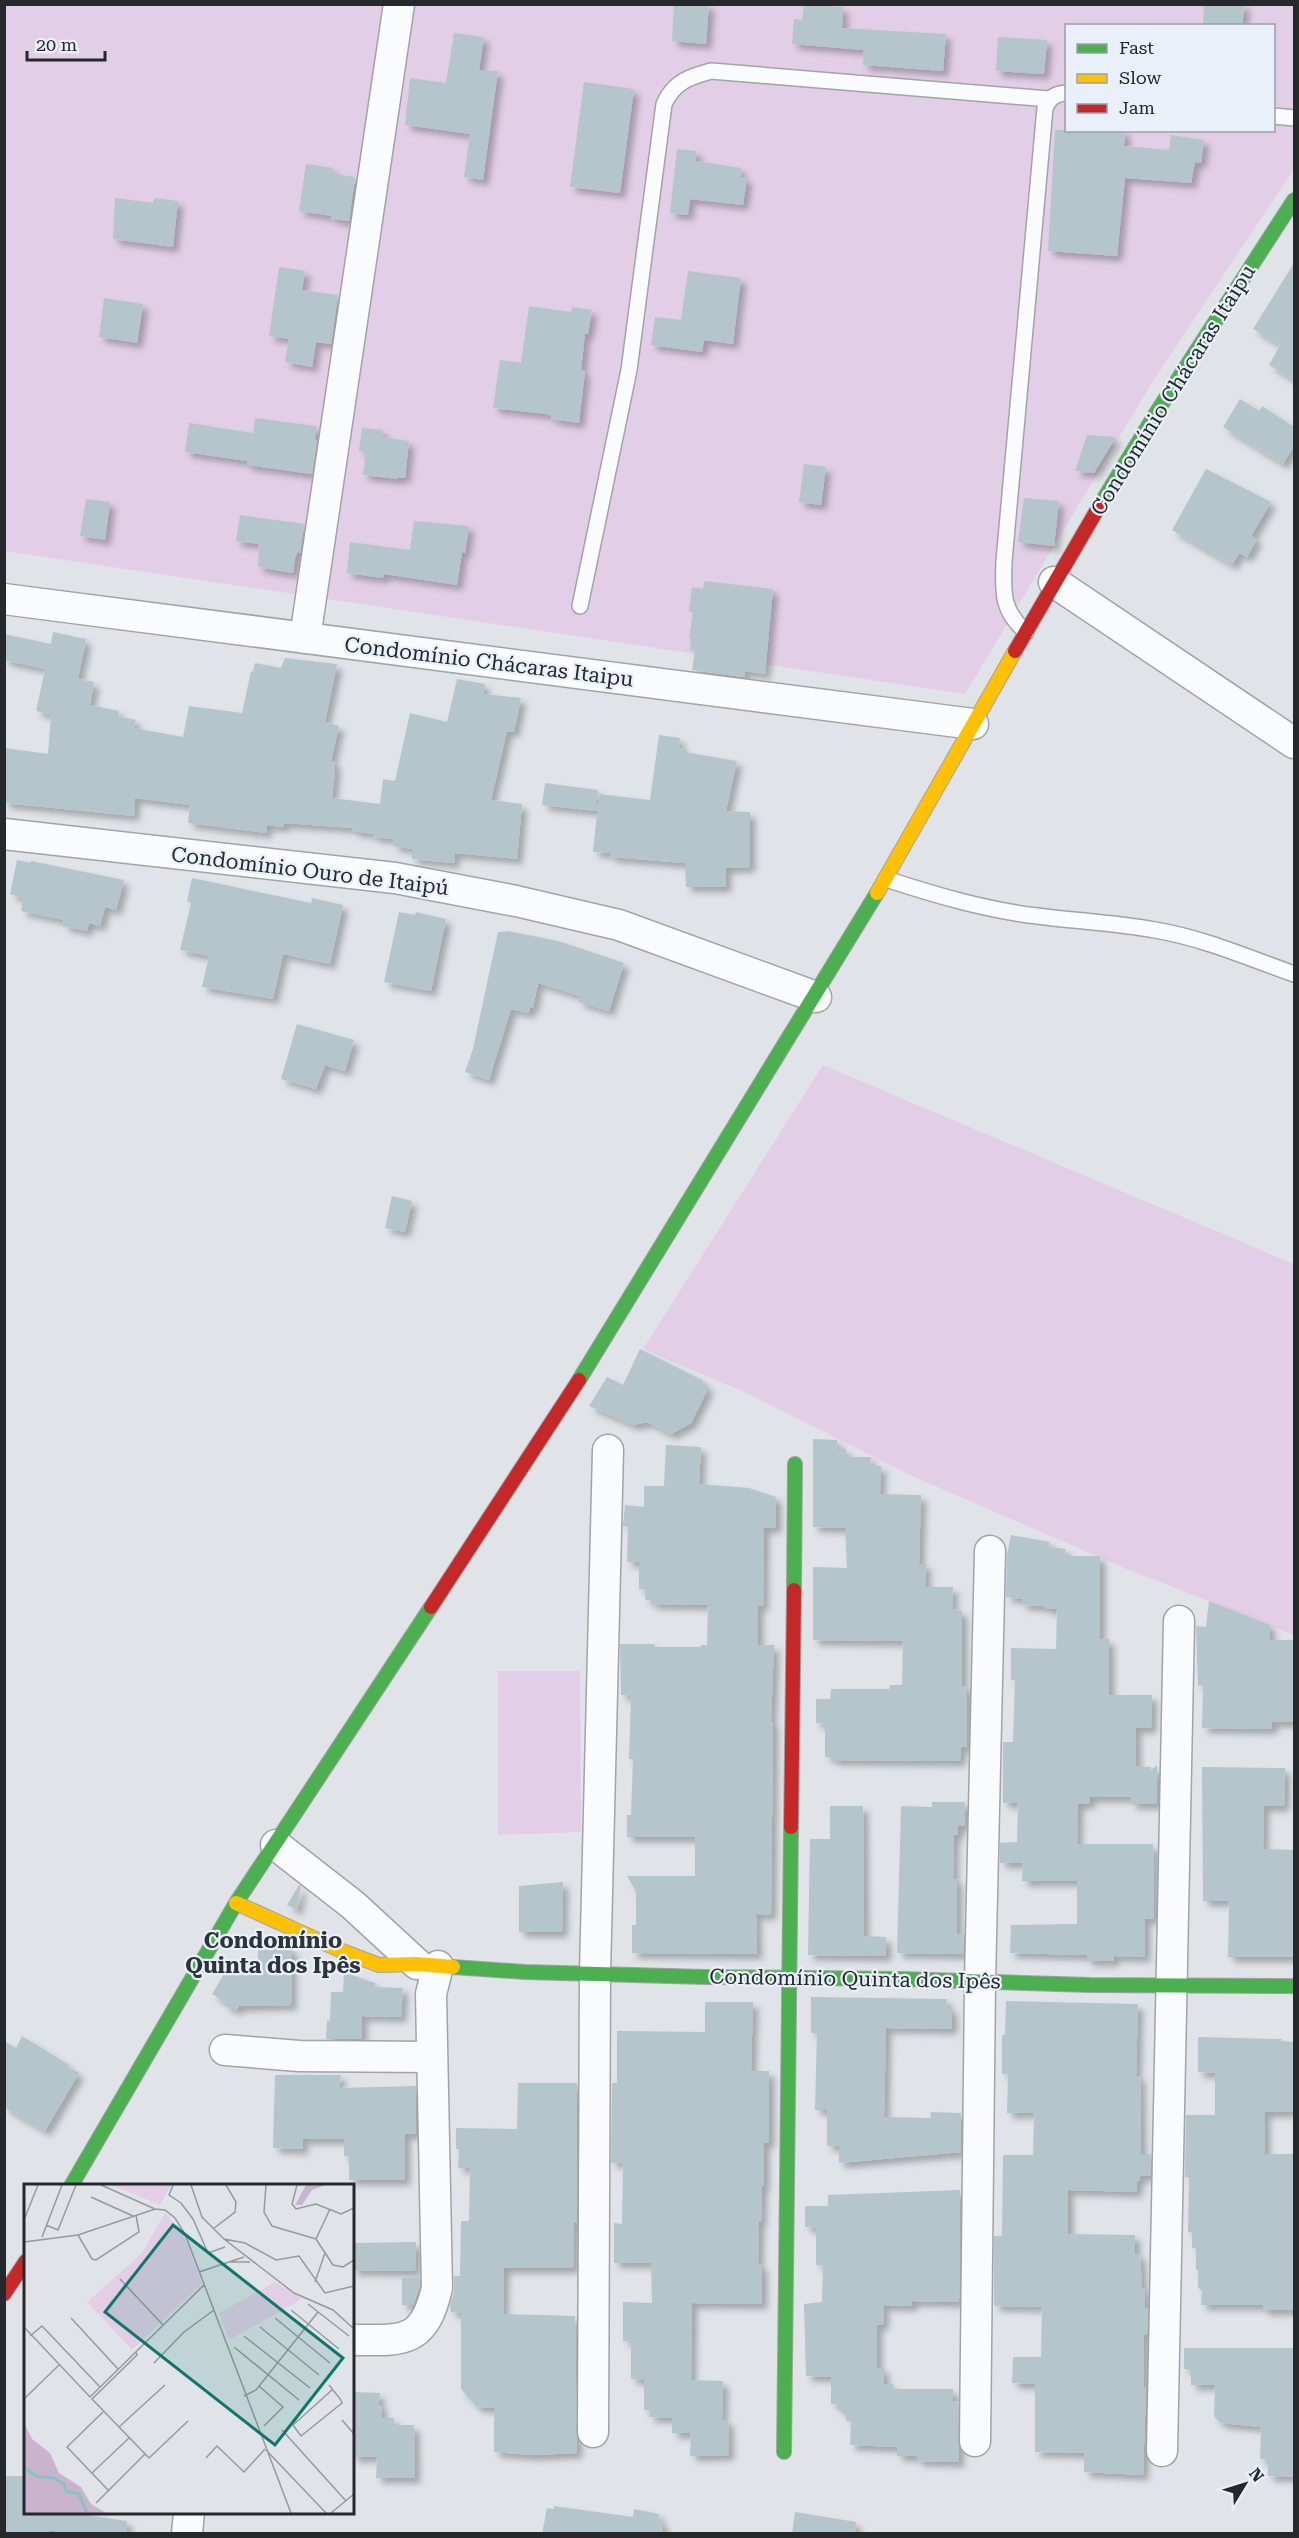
<svg xmlns="http://www.w3.org/2000/svg" width="1299" height="2538" font-family="'Roboto Serif',serif">
	<defs>
		<filter id="shadow"><feDropShadow dx="5.5" dy="5.5" stdDeviation="3" flood-color="#0004"/></filter>
	</defs>
	<rect width="100%" height="100%" fill="#e0e4e8"/>
	<!-- green -->
	<g fill="#e2cfe7" fill-rule="evenodd">
		<path d="M4,5h1290v164l-144,217 -185,308 -960,-143zM1066,26h208v104h-208z"/>
		<polygon points="823,1065 1294,1264 1294,1635 1124,1568 912,1476 740,1390 643,1349"/>
		<polygon points="498,1671 580,1671 581,1832 498,1835"/>
	</g>
	<!-- building -->
	<g fill="#b5c5cc" filter="url(#shadow)">
		<polygon points="674,4 709,4 706,44 672,41"/>
		<polygon points="804,4 843,7 842,28 946,34 943,71 863,65 864,50 792,44 794,19 802,20"/>
		<polygon points="1204,4 1245,4 1242,26 1203,26"/>
		<polygon points="454,33 484,37 479,70 498,71 483,180 464,177 470,134 405,125 410,78 446,83"/>
		<polygon points="998,37 1047,40 1044,74 996,71"/>
		<polygon points="584,82 634,89 620,193 570,187"/>
		<polygon points="1055,130 1125,130 1124,146 1169,150 1171,135 1204,140 1201,163 1195,162 1191,183 1125,178 1117,256 1048,251"/>
		<polygon points="677,149 697,151 695,161 741,168 740,177 747,178 743,205 690,199 688,215 670,213"/>
		<polygon points="306,164 333,168 332,174 355,177 349,221 331,219 332,216 299,211"/>
		<polygon points="115,198 153,203 154,198 178,201 173,247 113,239"/>
		<polygon points="1294,263 1294,380 1269,365 1280,345 1253,329"/>
		<polygon points="279,267 305,271 302,290 338,295 331,344 316,342 312,367 285,362 289,339 269,336"/>
		<polygon points="688,271 741,278 733,344 704,340 702,352 651,345 655,317 681,320"/>
		<polygon points="104,298 143,304 137,343 99,337"/>
		<polygon points="529,306 571,312 572,307 592,310 588,334 585,334 581,370 585,371 579,423 551,419 552,416 546,414 493,408 500,360 521,363"/>
		<polygon points="1240,399 1259,411 1262,406 1294,427 1294,446 1283,464 1223,427"/>
		<polygon points="255,418 316,426 315,440 317,440 312,474 247,465 247,461 185,452 189,423 253,433"/>
		<polygon points="362,428 383,430 382,437 409,441 405,478 398,477 398,479 363,475 366,452 359,451"/>
		<polygon points="1087,435 1116,437 1094,473 1075,471"/>
		<polygon points="804,464 826,467 821,505 799,502"/>
		<polygon points="1206,469 1271,502 1251,536 1257,539 1247,557 1239,553 1232,565 1172,530"/>
		<polygon points="1024,498 1059,501 1054,546 1018,542"/>
		<polygon points="86,499 110,502 105,540 80,536"/>
		<polygon points="240,515 304,524 300,553 297,552 295,559 293,573 258,567 259,544 236,541"/>
		<polygon points="414,521 469,526 465,553 462,552 457,585 384,574 383,578 347,573 350,542 410,550"/>
		<polygon points="704,581 773,589 765,674 745,671 744,677 692,670 695,651 690,650 691,639 689,639 693,612 689,611 692,587 703,589"/>
		<polygon points="53,632 86,639 78,679 94,682 90,705 119,711 118,716 136,720 134,728 183,737 189,706 242,713 251,671 253,672 255,663 281,668 285,658 337,664 325,722 339,726 331,761 335,762 335,771 332,798 380,804 383,779 395,781 410,713 447,722 457,679 485,684 483,694 521,698 514,732 507,731 491,800 522,804 517,859 455,853 454,863 412,859 412,849 393,846 394,839 373,837 374,834 352,831 353,828 284,823 283,827 267,825 266,833 188,823 190,805 135,798 134,816 4,803 4,748 48,754 51,715 36,711 45,669 4,660 4,634 51,644"/>
		<polygon points="659,735 680,738 679,748 685,749 685,752 737,761 726,811 750,812 750,867 726,868 726,887 686,887 685,863 610,857 611,853 593,852 599,794 650,800"/>
		<polygon points="545,783 598,790 596,811 542,805"/>
		<polygon points="17,860 31,863 31,861 124,880 116,910 105,907 100,926 89,923 87,931 63,926 64,920 21,911 23,898 10,894"/>
		<polygon points="192,878 311,903 312,898 343,905 330,964 283,954 273,999 202,987 209,956 180,950 191,903 187,901"/>
		<polygon points="399,912 415,915 416,912 446,919 431,991 384,982"/>
		<polygon points="508,931 558,941 624,963 609,1011 578,1002 580,996 538,983 533,1008 530,1007 529,1013 511,1009 489,1080 465,1072 473,1049 498,932"/>
		<polygon points="297,1024 354,1040 345,1071 325,1065 316,1089 281,1079"/>
		<polygon points="392,1196 412,1201 405,1232 385,1228"/>
		<polygon points="640,1349 704,1381 702,1385 709,1387 691,1423 671,1434 647,1422 633,1425 589,1406 607,1377 623,1385"/>
		<polygon points="813,1439 837,1440 837,1449 846,1449 846,1457 871,1457 870,1466 881,1466 880,1494 921,1495 919,1564 926,1564 925,1587 953,1587 952,1609 962,1611 962,1686 967,1686 967,1747 961,1747 960,1761 833,1760 833,1757 825,1757 825,1724 816,1723 816,1699 830,1699 831,1689 889,1689 890,1685 902,1685 903,1641 813,1640 813,1567 847,1568 845,1528 813,1527"/>
		<polygon points="666,1445 701,1447 699,1484 749,1488 776,1497 776,1528 764,1528 763,1606 758,1606 758,1645 774,1645 771,1722 773,1723 771,1915 756,1914 757,1954 632,1953 632,1925 636,1925 636,1891 627,1876 695,1876 695,1837 627,1837 627,1815 631,1815 633,1759 629,1759 631,1696 621,1695 620,1644 655,1644 655,1647 701,1647 701,1645 707,1645 708,1605 652,1604 652,1600 645,1600 646,1589 639,1589 639,1562 627,1562 628,1527 623,1526 625,1505 644,1507 644,1486 664,1486"/>
		<polygon points="1011,1535 1050,1542 1049,1547 1066,1549 1064,1556 1100,1556 1100,1639 1109,1639 1109,1695 1152,1695 1151,1728 1136,1728 1136,1766 1151,1767 1151,1770 1157,1765 1157,1804 1131,1804 1131,1797 1090,1797 1090,1803 1078,1804 1077,1844 1153,1844 1154,1919 1145,1919 1145,1957 1114,1956 1114,1961 1087,1961 1087,1955 1010,1953 1011,1925 1077,1924 1077,1881 1022,1881 1023,1863 1000,1863 1000,1843 1017,1842 1018,1803 1003,1803 1003,1742 1013,1742 1015,1680 1011,1680 1011,1648 1056,1649 1057,1609 1046,1609 1043,1606 1022,1605 1022,1599 1006,1597 1007,1555"/>
		<polygon points="1209,1601 1270,1625 1270,1640 1294,1640 1294,1722 1272,1722 1272,1729 1202,1728 1203,1685 1198,1685 1196,1626 1206,1627"/>
		<polygon points="1202,1767 1285,1768 1284,1806 1264,1806 1263,1849 1294,1850 1294,1957 1228,1957 1229,1901 1203,1901"/>
		<polygon points="932,1802 965,1802 964,1826 958,1826 958,1835 954,1835 953,1879 957,1879 957,1934 964,1934 963,1954 897,1953 901,1806 932,1807"/>
		<polygon points="830,1806 863,1806 864,1936 886,1937 886,1956 808,1955 810,1839 830,1839"/>
		<polygon points="563,1882 562,1932 519,1932 519,1886"/>
		<polygon points="299,1885 301,1886 297,1910 287,1905"/>
		<polygon points="266,1937 292,1949 291,2005 239,2006 237,2010 225,2006 225,2002 212,1994 233,1959 258,1974 258,1951"/>
		<polygon points="344,1972 375,1983 375,1987 403,1988 401,2017 362,2016 362,2039 326,2039 327,2020 330,2021 331,1992 343,1992"/>
		<polygon points="811,1997 947,1999 946,2008 952,2008 952,2029 886,2028 884,2117 930,2118 931,2112 961,2113 961,2152 839,2163 839,2146 827,2146 827,2110 815,2110 817,2033 811,2033"/>
		<polygon points="1006,2001 1138,2004 1136,2076 1140,2076 1141,2154 1151,2154 1150,2176 1140,2176 1140,2181 1137,2181 1137,2192 1068,2190 1068,2234 1135,2235 1135,2254 1140,2254 1142,2288 1145,2288 1145,2308 1148,2309 1147,2334 1144,2335 1144,2387 1146,2387 1143,2475 1084,2472 1084,2453 1035,2452 1035,2384 1012,2383 1013,2357 1041,2357 1042,2307 995,2306 994,2303 994,2236 1002,2236 1003,2155 1033,2155 1034,2113 1007,2113 1008,2074 1002,2074 1002,2035 1005,2035"/>
		<polygon points="705,2002 753,2002 751,2071 769,2071 769,2143 764,2143 764,2186 762,2186 761,2222 759,2222 758,2264 762,2265 762,2304 692,2303 691,2380 723,2381 722,2420 728,2420 729,2455 690,2456 691,2433 672,2433 672,2418 649,2417 650,2410 644,2410 644,2380 631,2379 631,2341 623,2341 623,2302 652,2303 651,2263 614,2263 614,2223 622,2224 623,2163 611,2163 612,2083 617,2083 617,2031 705,2032"/>
		<polygon points="22,2036 69,2065 68,2067 79,2073 45,2131 4,2107 4,2041 16,2048"/>
		<polygon points="1198,2037 1282,2039 1281,2041 1294,2042 1294,2112 1265,2112 1265,2154 1294,2154 1294,2310 1263,2310 1263,2305 1201,2305 1202,2291 1198,2287 1198,2270 1196,2270 1196,2248 1192,2248 1192,2232 1188,2232 1189,2177 1185,2177 1186,2115 1215,2115 1215,2073 1198,2072"/>
		<polygon points="275,2075 341,2075 339,2088 416,2086 416,2134 405,2134 405,2180 349,2180 349,2156 344,2156 344,2139 302,2139 303,2149 273,2148"/>
		<polygon points="518,2083 577,2083 577,2223 574,2223 573,2268 504,2268 503,2314 575,2316 577,2453 532,2455 494,2452 494,2408 477,2407 461,2389 461,2313 451,2312 450,2305 454,2292 454,2276 460,2276 461,2221 469,2221 470,2168 458,2168 459,2149 456,2149 456,2128 517,2129"/>
		<polygon points="960,2190 959,2302 912,2301 912,2306 884,2305 883,2325 877,2325 877,2368 884,2368 884,2384 893,2384 893,2389 953,2389 953,2401 958,2401 959,2462 917,2461 917,2456 897,2456 897,2447 850,2445 851,2421 846,2421 846,2410 838,2410 838,2404 831,2404 831,2377 806,2376 804,2304 822,2302 823,2265 816,2265 816,2228 805,2227 805,2206 828,2206 828,2195"/>
		<polygon points="416,2242 415,2271 352,2270 352,2243"/>
		<polygon points="420,2277 420,2286 413,2305 402,2305 402,2278"/>
		<polygon points="1184,2348 1294,2348 1294,2477 1268,2476 1268,2460 1260,2459 1261,2427 1221,2423 1214,2416 1215,2385 1191,2385 1191,2369 1184,2369"/>
		<polygon points="352,2392 380,2393 378,2405 382,2405 381,2418 394,2418 394,2425 414,2425 415,2478 376,2478 377,2457 352,2457"/>
		<polygon points="4,2476 26,2476 26,2512 68,2512 127,2521 126,2534 70,2534 50,2530 49,2534 4,2534"/>
		<polygon points="554,2506 633,2517 634,2509 659,2514 658,2521 663,2522 662,2534 542,2534 547,2508 554,2509"/>
		<polygon points="795,2512 856,2522 855,2534 792,2534"/>
	</g>
	<g fill="none" stroke-linecap="round" stroke-linejoin="round">
		<!-- lane casing -->
		<g stroke="#a1a3a7" stroke-width="18">
			<g id="lane">
				<polyline points="1274,116 1294,118"/>
				<path d="M580,606l49,-236 35,-266c10,-22 25,-27 47,-33l338,28"/>
				<path d="M1026,632c-25,-22 -23,-40 -22,-71l41,-453c5,-11 10,-14 21,-15"/>
				<path d="M886,879c49,16 100,31 151,37 39,5 79,7 118,14 48,8 94,28 139,44"/>
			</g>
		</g>
		<!-- street casing -->
		<g stroke="#a1a3a7" stroke-width="33">
			<g id="street">
				<polyline points="1054,582 1294,743"/>
				<polyline points="4,599 973,724"/>
				<polyline points="305,638 399,4"/>
				<polyline points="4,834 395,878 516,901 619,925 816,997"/>
				<polyline points="276,1845 353,1905 417,1964"/>
				<polyline points="225,2050 299,2056 431,2057"/>
				<path d="M352,2340c50,0 72,5 85,-52l-6,-294 7,-28"/>
				<polyline points="593,2432 595,1973 608,1450"/>
				<polyline points="975,2441 980,1981 990,1551"/>
				<polyline points="1162,2451 1179,1621"/>
				<polyline points="187,2534 189,2512"/>
			</g>
		</g>
		<!-- fast casing -->
		<g stroke="#a1a3a7" stroke-width="16">
			<g id="fast">
				<polyline points="1100,505 1158,410 1294,200"/>
				<polyline points="579,1380 877,893"/>
				<polyline points="794,1590 795,1464"/>
				<polyline points="453,1967 525,1972 705,1977 901,1979 1090,1985 1294,1986"/>
				<polyline points="71,2186 236,1903 431,1607"/>
				<polyline points="784,2452 791,1827"/>
			</g>
		</g>
		<!-- slow casing -->
		<g stroke="#a1a3a7" stroke-width="16">
			<g id="slow">
				<polyline points="877,893 1015,651"/>
				<polyline points="236,1903 342,1951 379,1965 417,1964 453,1967"/>
			</g>
		</g>
		<!-- jam casing -->
		<g stroke="#a1a3a7" stroke-width="16">
			<g id="jam">
				<polyline points="1015,651 1100,505"/>
				<polyline points="431,1607 579,1380"/>
				<polyline points="791,1827 794,1590"/>
				<polyline points="4,2294 26,2261"/>
			</g>
		</g>
		<!-- lane -->
		<use href="#lane" stroke="#fafbfc" stroke-width="15"/>
		<!-- street -->
		<use href="#street" stroke="#fafbfc" stroke-width="30"/>
		<!-- fast -->
		<use href="#fast" stroke="#4caf50" stroke-width="14"/>
		<!-- slow -->
		<use href="#slow" stroke="#ffc107" stroke-width="14"/>
		<!-- jam -->
		<use href="#jam" stroke="#c62828" stroke-width="14"/>
	</g>
	<g text-anchor="middle" stroke-width="4.5" stroke-linejoin="round" paint-order="stroke">
		<!-- street labels -->
		<g font-size="21" fill="#26292c" stroke="#e9f0f9">
			<text transform="translate(1173 390) rotate(-58)" y="7">Condomínio Chácaras Itaipu</text>
			<text transform="translate(489 662) rotate(7)" y="7">Condomínio Chácaras Itaipu</text>
			<text transform="translate(310 871) rotate(7)" y="7">Condomínio Ouro de Itaipú</text>
			<text transform="translate(855 1979) rotate(1)" y="7">Condomínio Quinta dos Ipês</text>
		</g>
		<!-- neighbourhood labels -->
		<g font-size="22" font-weight="bold" fill="#2e333a" stroke="#e9f0f9">
			<text x="273" y="1948">Condomínio<tspan x="273" dy="25">Quinta dos Ipês</tspan></text>
		</g>
	</g>
	<!-- overview -->
	<g transform="translate(24 2184)">
		<rect width="330" height="330" fill="#e0e4e8"/>
		<path d="M87,1h60l-11,20zM141,29l19,22 18,49 -70,66 -45,-48 55,-49zM251,98l27,17 -73,41 -10,-27z" fill="#e2cfe7"/>
		<path d="M282,1h20l-14,5 -10,15h-7zM0,239l8,16 18,14 9,20 22,14 10,17 15,9h-82z" fill="#c9b3cf"/>
		<path fill="none" stroke="#86c4c2" stroke-width="3" d="M0,284l13,8 17,2 10,6 2,7 13,3 8,19"/>
		<path fill="none" stroke="#96999d" stroke-width="1.5" d="M77,1l54,24M149,1l-4,10 12,8 12,16 15,34 17,-6M167,1l11,32 22,22 70,54 39,17 21,19M242,1l-2,27 8,14 44,13M273,1l-5,19 4,5 20,-5 25,10 13,-6M67,13l42,19M0,36l14,-35M22,41l12,5 18,-45M189,45l22,-17 1,-10 -10,-17M54,51l14,24 4,1 43,-28 -3,-17M18,53l20,-52M200,55l21,4 31,17 23,-4 26,37 29,-7M292,55l17,26 10,2 11,-7M292,55l14,-30M0,58l54,-7 77,-26 10,1 10,8 10,16 106,279M205,78h21M175,88l45,-15M96,95l43,46M291,98l10,-29M284,120l41,32M267,126l48,39M47,134l47,51M251,134l55,45M0,143l66,70 114,-112M236,143l59,48M6,152l12,-10 58,61M220,152l66,52M210,163l65,53M112,168l1,3 -45,44 57,59 39,-37M130,179l30,-31 30,-22M305,201l12,15 1,3 -41,33 -8,-11 39,-35M235,202l24,21 -19,19M220,212l12,-6 62,-78M0,215l35,-34M79,228l-36,35 41,43M318,236l12,14M95,243l46,-42M258,246l64,71M242,266l60,63M182,274l11,-12 27,26 21,-23M68,289l37,-35M72,319l49,-49M307,329l23,-19"/>
		<path fill="#0f766e" fill-opacity="0.15" stroke="#0f766e" stroke-width="3" d="M149,41l170,133 -68,87 -170,-133z"/>
		<rect width="330" height="330" fill="none" stroke="#26292c" stroke-width="3"/>
	</g>
	<!-- border -->
	<rect width="1299" height="2538" fill="none" stroke="#26292c" stroke-width="12"/>
	<!-- legend -->
	<rect x="1065" y="24" width="210" height="108" fill="#e9f0f9" stroke="#9ba0a7" stroke-width="1.5"/>
	<rect x="1077" y="44" width="30" height="9" fill="#4caf50" stroke="#9ba0a7" stroke-width="1.5"/>
	<text x="1119" y="54" font-size="18" fill="#26292c">Fast</text>
	<rect x="1077" y="74" width="30" height="9" fill="#ffc107" stroke="#9ba0a7" stroke-width="1.5"/>
	<text x="1119" y="84" font-size="18" fill="#26292c">Slow</text>
	<rect x="1077" y="104" width="30" height="9" fill="#c62828" stroke="#9ba0a7" stroke-width="1.5"/>
	<text x="1119" y="114" font-size="18" fill="#26292c">Jam</text>
	<!-- north arrow -->
	<g transform="translate(1245 2484) rotate(52)" stroke="#e9f0f9" stroke-width="4.5" paint-order="stroke">
	<path d="M0-4.5L10 22L0 15L-10 22Z" fill="#26292c"/>
	<text y="-9" font-size="16" font-weight="bold" text-anchor="middle" fill="#26292c">N</text>
	</g>
	<!-- scale -->
	<path d="M27 51v9h78v-9" fill="none" stroke="#26292c" stroke-width="3"/>
	<text x="36" y="51" font-size="18" fill="#26292c" stroke="#e9f0f9" stroke-width="4.5" paint-order="stroke">20 m</text>
</svg>
